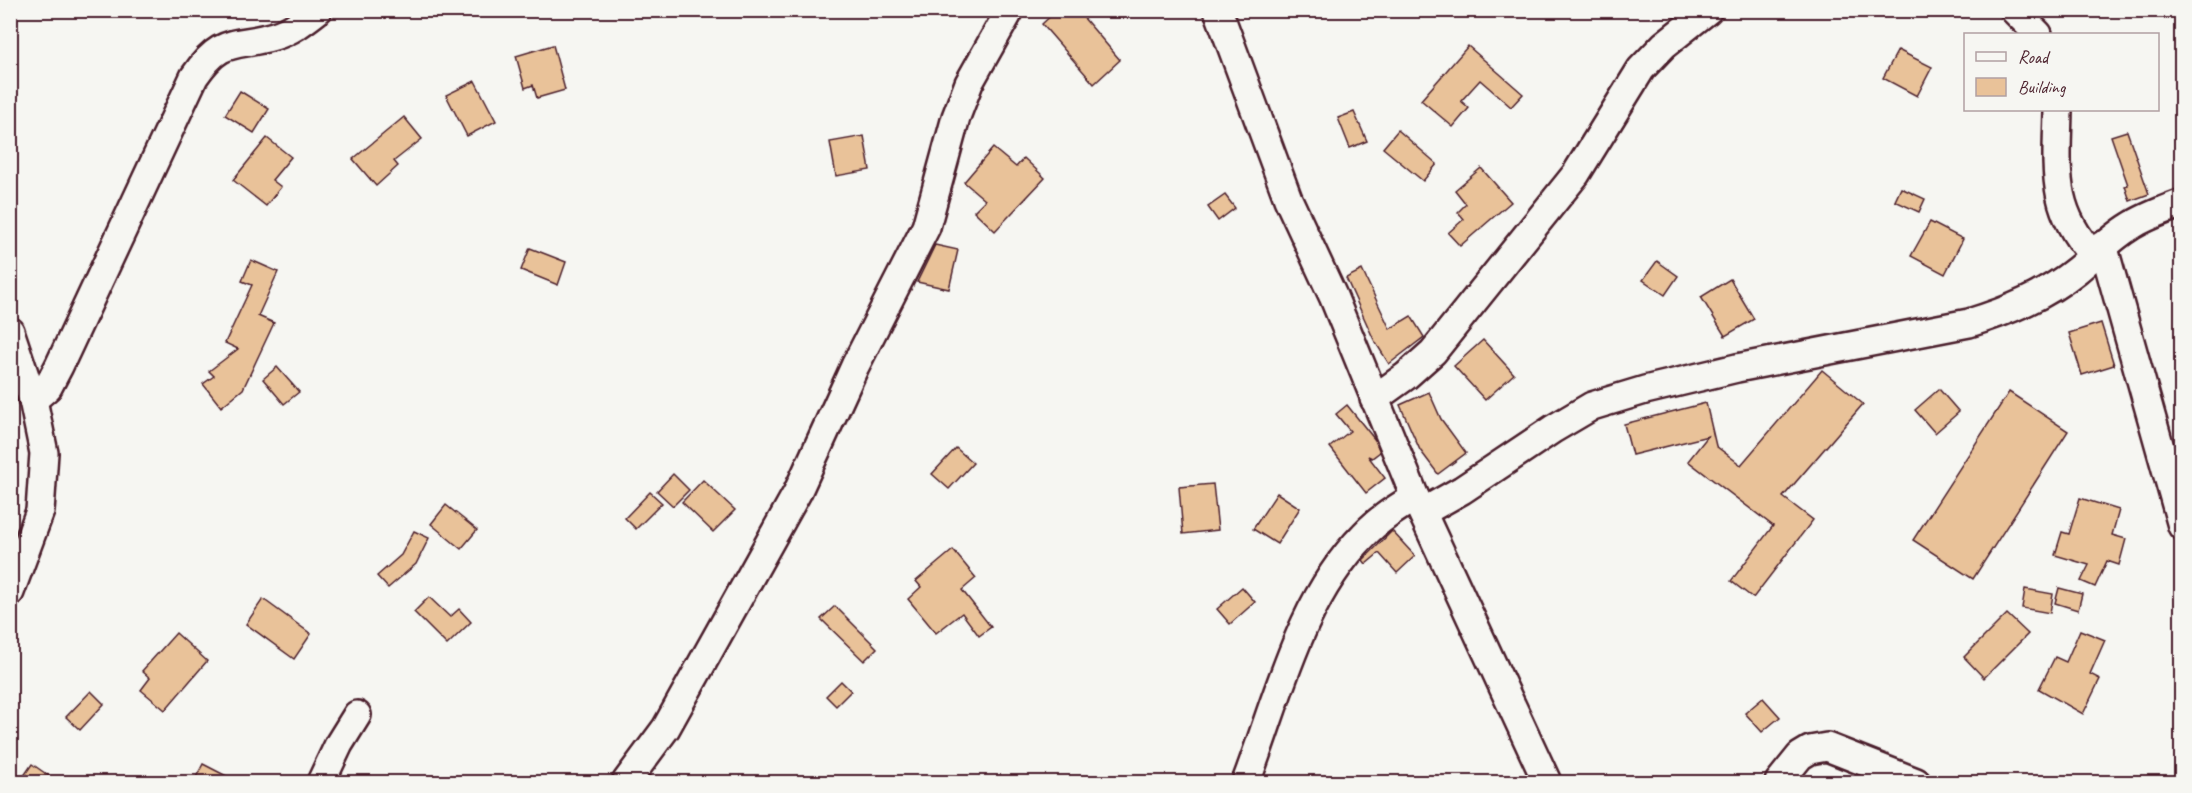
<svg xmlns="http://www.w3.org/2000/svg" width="2192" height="793" font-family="Caveat,sans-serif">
	<rect width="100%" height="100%" fill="#f6f6f2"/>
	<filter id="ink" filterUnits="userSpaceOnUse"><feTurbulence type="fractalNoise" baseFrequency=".0167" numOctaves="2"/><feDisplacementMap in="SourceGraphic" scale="12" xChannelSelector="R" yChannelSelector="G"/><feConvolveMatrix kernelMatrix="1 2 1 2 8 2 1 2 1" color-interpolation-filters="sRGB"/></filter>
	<g filter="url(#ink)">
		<!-- building -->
		<g fill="#e9c299" stroke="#4a1f2b" stroke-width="1.5">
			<polygon points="1057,10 1077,10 1120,60 1094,84 1042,24"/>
			<polygon points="553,45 565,90 537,98 533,85 525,88 516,56"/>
			<polygon points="1468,46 1523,94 1511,107 1480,80 1461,101 1469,108 1453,127 1421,100"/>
			<polygon points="1898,50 1932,67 1917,96 1883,78"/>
			<polygon points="475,81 496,121 467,136 446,95"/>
			<polygon points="240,91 269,109 254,133 225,115"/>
			<polygon points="1354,112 1367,141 1350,148 1338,118"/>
			<polygon points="404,117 422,139 394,161 398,166 376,186 353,159"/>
			<polygon points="1398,130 1437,164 1423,181 1383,148"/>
			<polygon points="2127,131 2149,194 2130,201 2125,186 2128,185 2111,136"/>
			<polygon points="864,136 870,170 836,176 830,142"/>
			<polygon points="267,138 291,157 272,180 281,187 266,206 233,180"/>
			<polygon points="993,148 1016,167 1024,158 1045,178 995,231 974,211 985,200 964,182"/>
			<polygon points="1481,168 1511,202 1460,246 1448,233 1464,219 1458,212 1466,204 1455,190"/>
			<polygon points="1901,188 1925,199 1919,212 1895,201"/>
			<polygon points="1225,195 1235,208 1218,221 1208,207"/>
			<polygon points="1930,222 1963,239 1945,274 1911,256"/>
			<polygon points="935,245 958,250 949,289 917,282"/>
			<polygon points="530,248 566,262 558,285 521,270"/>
			<polygon points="251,260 278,272 258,316 274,323 243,389 221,407 203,384 214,376 209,371 238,349 225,343 252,285 242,281"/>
			<polygon points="1657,261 1678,276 1665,295 1643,280"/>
			<polygon points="1362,270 1390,329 1411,316 1424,337 1389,364 1374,340 1346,278"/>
			<polygon points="1730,279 1754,319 1725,336 1701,297"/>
			<polygon points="2101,323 2114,365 2082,375 2069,333"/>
			<polygon points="1483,340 1514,374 1485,400 1454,366"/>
			<polygon points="277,367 299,392 284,404 263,379"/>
			<polygon points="1822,370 1863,404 1783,497 1813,520 1753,598 1731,581 1773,526 1688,461 1708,436 1632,455 1624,424 1706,403 1716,446 1741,465"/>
			<polygon points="1939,389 1959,412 1935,433 1915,410"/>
			<polygon points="1429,392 1441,419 1466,453 1438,474 1420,450 1400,405"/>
			<polygon points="2009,392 2068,431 1973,579 1913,540"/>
			<polygon points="1347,405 1375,440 1380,452 1372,458 1368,456 1385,478 1366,493 1330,447 1350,431 1336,414"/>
			<polygon points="956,448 973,463 949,489 932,474"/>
			<polygon points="673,474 689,490 673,506 657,491"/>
			<polygon points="703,480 735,510 713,532 682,502"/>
			<polygon points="1213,484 1218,530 1183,534 1179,487"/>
			<polygon points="650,492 662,503 636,529 625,518"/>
			<polygon points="1277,493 1300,508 1277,544 1253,529"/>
			<polygon points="2080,498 2119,510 2112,535 2126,539 2119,565 2107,561 2095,587 2081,581 2089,565 2055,555 2062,532 2069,534"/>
			<polygon points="446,505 477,530 461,549 431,524"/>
			<polygon points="414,531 429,538 416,564 388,588 377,576 401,555"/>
			<polygon points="1392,531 1415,556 1397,573 1379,553 1366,564 1363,560"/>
			<polygon points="953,550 976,578 962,590 991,627 979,636 962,613 936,633 908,599 921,587 916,581"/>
			<polygon points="1242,587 1255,602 1230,624 1217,609"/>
			<polygon points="2059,588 2082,594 2078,610 2055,603"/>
			<polygon points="2025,589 2053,594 2050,613 2022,608"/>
			<polygon points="429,597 450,617 459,609 471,622 447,645 414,612"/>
			<polygon points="263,599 311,634 294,659 246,624"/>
			<polygon points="835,606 877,648 864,661 821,619"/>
			<polygon points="2007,614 2028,634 1984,678 1964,657"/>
			<polygon points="2080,630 2105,640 2090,674 2100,679 2083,714 2039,689 2055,657 2066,662"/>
			<polygon points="176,633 207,661 165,710 141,690 150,678 142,671"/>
			<polygon points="841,681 851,691 836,706 826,696"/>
			<polygon points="91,691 104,704 80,730 66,717"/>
			<polygon points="1763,698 1780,717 1762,732 1745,713"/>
			<polygon points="32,764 59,783 19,783"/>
			<polygon points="203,764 240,783 193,783"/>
		</g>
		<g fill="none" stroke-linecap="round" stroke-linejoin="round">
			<!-- minor casing -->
			<g stroke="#4a1f2b" stroke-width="32">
				<g id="minor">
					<polyline points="1218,10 1288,199 1333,296 1415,497 1547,782"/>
					<polyline points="2014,10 2038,34"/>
					<path d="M2058,110c-1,58 -8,99 35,145"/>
					<polyline points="2103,245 2182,526"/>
					<polyline points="10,331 33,400 44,453 40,511 10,592"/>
					<polyline points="1374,399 1406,376 1433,352 1576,174 1641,69 1664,45 1708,10"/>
					<path d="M33,400l15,-13 11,-21 135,-289c28,-41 39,-29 80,-41 17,-5 30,-15 44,-26"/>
					<path d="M1423,512l39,-22 91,-61 39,-23 53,-16 92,-22 232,-45c39,-12 76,-27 108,-53 18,-15 34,-32 54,-44 15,-10 34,-16 51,-23"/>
					<polyline points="321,782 339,744 357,715"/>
					<polyline points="626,782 666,728 797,493 855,366 926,227 956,117 969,83 1010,10"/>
					<path d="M1246,782c32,-83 53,-181 118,-247 15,-16 33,-27 51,-38"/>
					<polyline points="1779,782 1800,756 1810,750 1827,747 1916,782"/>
				</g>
			</g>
			<!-- minor -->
			<use href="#minor" stroke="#f6f6f2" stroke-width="27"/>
		</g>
	</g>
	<!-- margin -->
	<rect width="2192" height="793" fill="none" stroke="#f6f6f2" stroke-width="36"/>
	<rect x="18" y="18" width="2156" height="757" fill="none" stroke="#4a1f2b" stroke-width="2" filter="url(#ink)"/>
	<!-- legend -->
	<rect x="1964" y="33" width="195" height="78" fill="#f6f6f2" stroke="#b1a0a2" stroke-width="1.5"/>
	<rect x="1976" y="52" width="30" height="9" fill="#f6f6f2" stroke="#b1a0a2" stroke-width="1.5"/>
	<text x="2018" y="63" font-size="18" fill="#4a1f2b">Road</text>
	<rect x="1976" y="78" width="30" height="18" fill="#e9c299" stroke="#b1a0a2" stroke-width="1.5"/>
	<text x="2018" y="93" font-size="18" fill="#4a1f2b">Building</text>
</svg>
